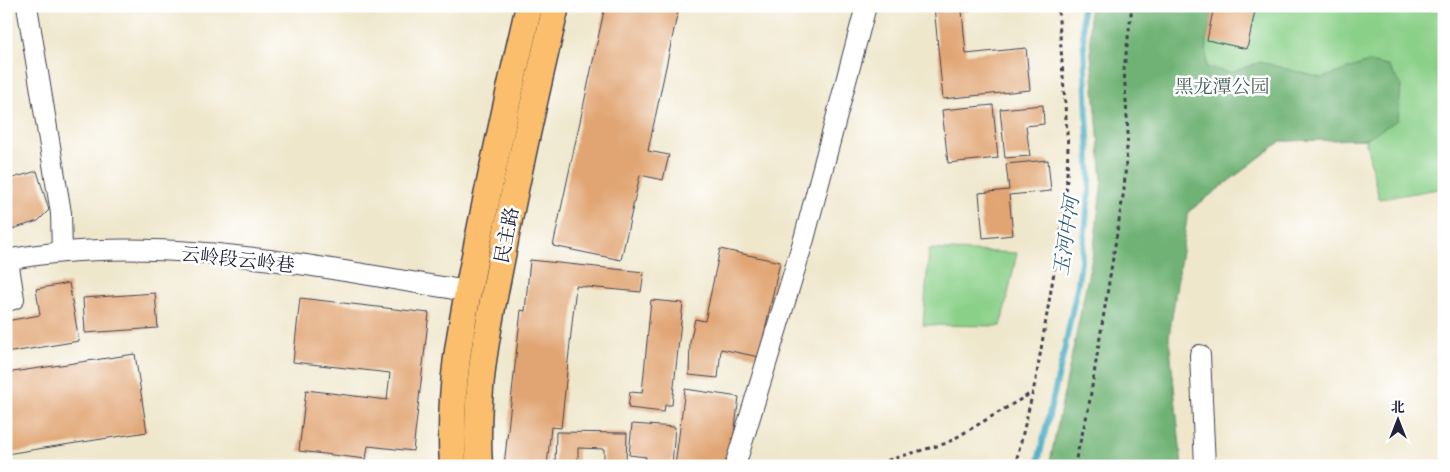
<svg xmlns="http://www.w3.org/2000/svg" width="1450" height="472" font-family="'EB Garamond','Noto Serif SC',serif">
	<rect width="100%" height="100%" fill="#fff"/>
	<filter id="ink" filterUnits="userSpaceOnUse"><feTurbulence type="fractalNoise" baseFrequency=".02" numOctaves="2"/><feDisplacementMap in="SourceGraphic" scale="10" xChannelSelector="R" yChannelSelector="G"/><feConvolveMatrix kernelMatrix="1 2 1 2 8 2 1 2 1" color-interpolation-filters="sRGB"/></filter>
	<filter id="wash" filterUnits="userSpaceOnUse"><feTurbulence type="fractalNoise" baseFrequency=".0096" numOctaves="4" result="noise"/><feDisplacementMap in="SourceGraphic" scale="20" xChannelSelector="R" yChannelSelector="G"/><feGaussianBlur stdDeviation="1.12" result="paint"/><feColorMatrix in="noise" values="0 0 0 0 0 0 0 0 0 0 0 0 0 0 0 0 0 1.4 0 .05"/><feComposite in="paint" operator="in"/></filter>
	<g filter="url(#wash)">
		<rect width="100%" height="100%" fill="#efe7cc"/>
		<!-- green -->
		<g fill="#8bd089" stroke="#567962">
			<polygon points="1145,6 1444,6 1444,188 1379,199 1365,139 1281,141 1188,212"/>
			<polygon points="929,249 1017,253 1001,326 923,325"/>
		</g>
		<!-- forest -->
		<polygon fill="#70b275" stroke="#496a58" points="1089,6 1214,6 1207,40 1206,67 1230,73 1260,62 1322,78 1368,62 1388,66 1401,85 1398,120 1365,139 1281,141 1188,212 1169,337 1182,466 1049,466 1094,247 1102,180 1091,54"/>
		<g fill="none" stroke-linecap="round" stroke-linejoin="round">
			<!-- stream -->
			<polyline stroke="#42aac2" stroke-width="6" points="1037,466 1063,356 1078,283 1085,232 1090,181 1082,6"/>
		</g>
		<g id="blocks">
			<!-- building -->
			<g fill="#e1a573">
				<polygon points="605,6 679,6 648,151 669,155 663,180 640,175 621,260 553,246"/>
				<polygon points="934,6 969,6 970,11 962,11 966,54 1026,48 1030,90 943,99"/>
				<polygon points="1214,6 1256,6 1247,49 1207,40"/>
				<polygon points="993,105 998,158 948,163 942,110"/>
				<polygon points="1043,105 1044,124 1026,126 1030,156 1005,158 1000,109"/>
				<polygon points="1048,160 1051,191 1009,195 1013,235 983,238 979,193 1009,190 1006,164"/>
				<polygon points="37,171 49,210 38,221 9,230 6,221 6,180"/>
				<polygon points="720,249 780,262 759,357 721,349 718,378 689,375 690,342 695,319 705,321"/>
				<polygon points="530,260 644,272 641,292 576,286 561,428 551,427 547,466 504,466 521,310 525,311"/>
				<polygon points="69,283 79,341 6,353 6,321 40,315 36,289"/>
				<polygon points="155,293 158,328 85,333 83,298"/>
				<polygon points="300,298 429,313 413,451 368,446 366,459 299,451 306,390 387,400 390,373 293,362"/>
				<polygon points="651,300 683,303 672,405 665,405 664,412 628,408 630,392 642,393"/>
				<polygon points="135,354 147,432 6,454 6,373"/>
				<polygon points="685,389 739,397 730,465 675,466"/>
				<polygon points="632,424 675,427 672,466 645,466 646,457 629,455"/>
				<polygon points="556,432 627,433 626,466 604,466 604,449 578,448 578,466 555,466"/>
			</g>
		</g>
	</g>
	<g filter="url(#ink)">
		<use href="#blocks" fill-opacity="0" stroke="#414051" stroke-width="1"/>
		<g fill="none" stroke-linecap="round" stroke-linejoin="round">
			<!-- minor casing -->
			<g stroke="#414051" stroke-width="22">
				<g id="minor">
					<polyline points="27,6 61,213 62,252"/>
					<path d="M6,260c151,-29 312,8 462,31"/>
					<polyline points="6,301 14,299 8,260"/>
					<polyline points="1200,355 1205,466"/>
					<polyline points="735,466 804,239 866,6"/>
				</g>
			</g>
			<!-- major casing -->
			<g stroke="#414051" stroke-width="29">
				<g id="major">
					<path d="M453,466c-5,-77 8,-140 23,-215 16,-82 34,-163 53,-245"/>
					<path d="M479,466c-5,-78 9,-139 24,-215 15,-82 34,-163 53,-245"/>
				</g>
			</g>
			<!-- path -->
			<g stroke="#414051" stroke-width="3" stroke-dasharray="4 4" stroke-linecap="butt">
				<polyline points="884,466 885,461 947,443 1033,392"/>
				<polyline points="1015,466 1036,379 1066,201 1068,147 1058,6"/>
				<polyline points="1074,466 1088,411 1124,190 1128,133 1124,70 1132,6"/>
			</g>
			<!-- minor -->
			<use href="#minor" stroke="#fff" stroke-width="20"/>
			<!-- major -->
			<use href="#major" stroke="#fabe6d" stroke-width="26"/>
		</g>
	</g>
	<g text-anchor="middle" stroke-width="5" stroke-linejoin="round" paint-order="stroke">
		<!-- park labels -->
		<g font-size="19" fill="#475f56" stroke="#fff">
			<text x="1222" y="93">黑龙潭公园</text>
		</g>
		<!-- street labels -->
		<g font-size="19" fill="#22223b" stroke="#fff">
			<text transform="translate(506 235) rotate(-79)" y="7">民主路</text>
			<text transform="translate(238 259) rotate(6)" y="7">云岭段云岭巷</text>
		</g>
		<!-- water labels -->
		<g font-size="20" font-style="italic" fill="#305f78" stroke="#fff">
			<text transform="translate(1066 236) rotate(-82)" y="7">玉河中河</text>
		</g>
	</g>
	<!-- margin -->
	<rect width="1450" height="472" fill="none" stroke="#fff" stroke-width="25"/>
	<!-- north arrow -->
	<g transform="translate(1398 420)" stroke="#ffffff" stroke-width="4" paint-order="stroke">
	<path d="M0-4L9 19L0 12L-9 19Z" fill="#22223b"/>
	<text y="-8" font-size="14" font-weight="bold" text-anchor="middle" fill="#22223b">北</text>
	</g>
</svg>
